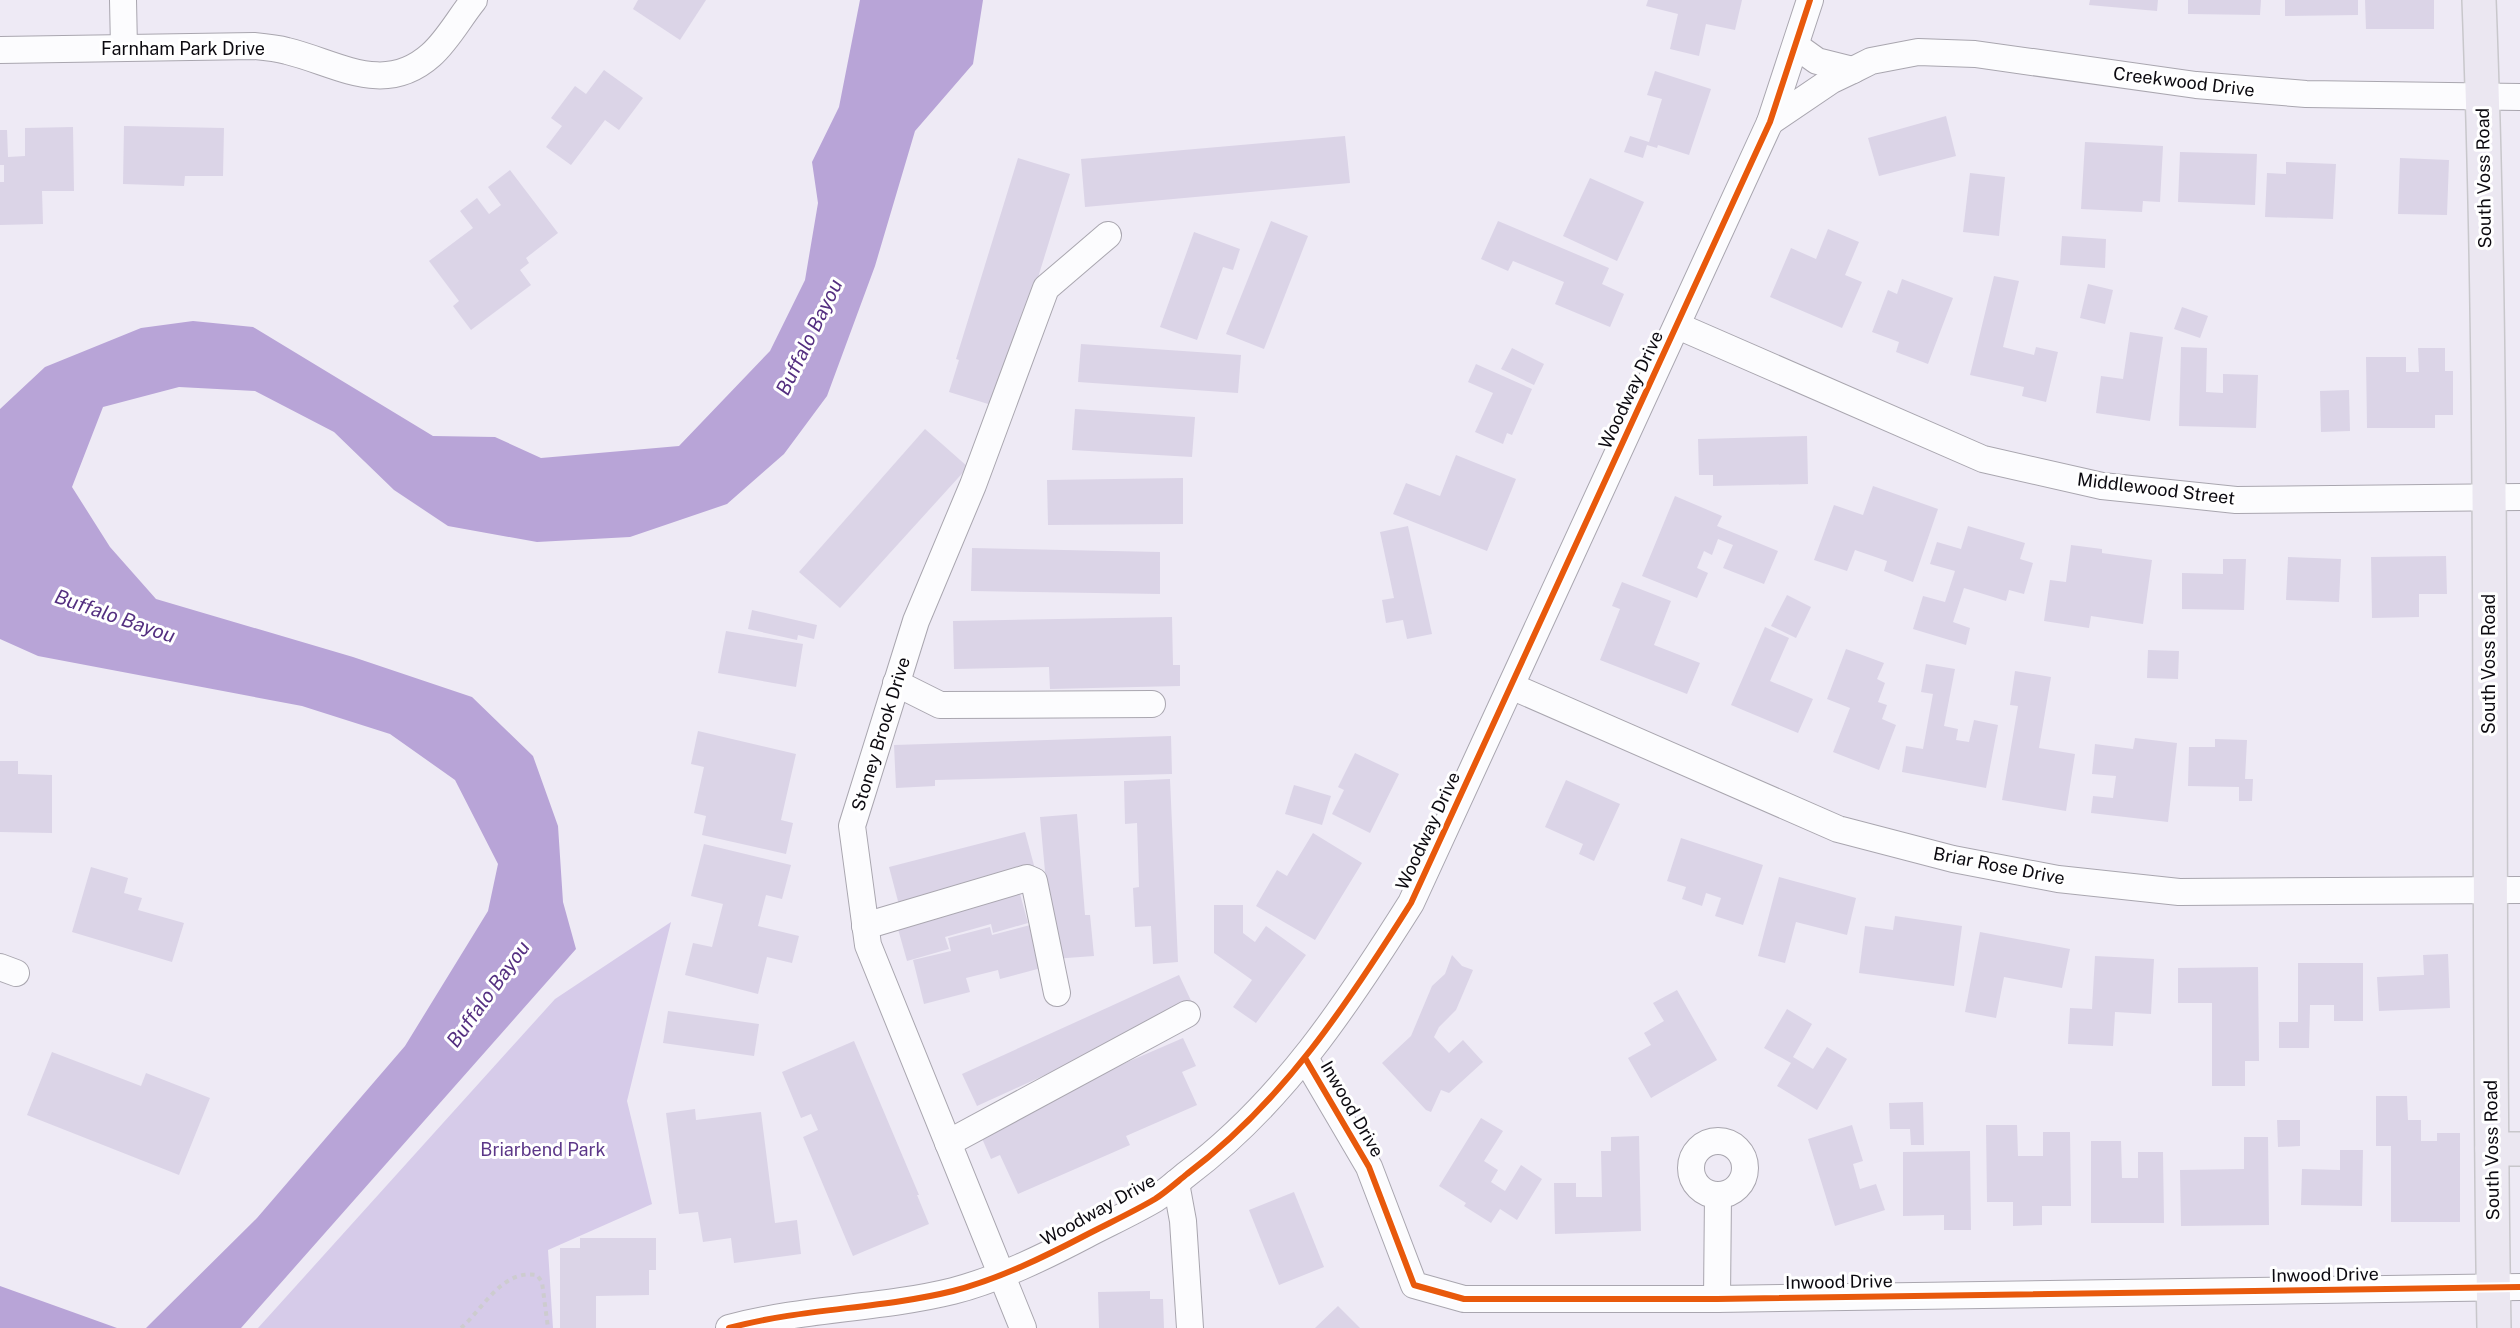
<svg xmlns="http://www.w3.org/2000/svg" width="2520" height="1328" font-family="'Public Sans',sans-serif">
	<rect width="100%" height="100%" fill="#eeeaf5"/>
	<!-- green -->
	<polygon fill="#d6cbe9" points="671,922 627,1101 652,1204 548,1250 553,1328 258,1328 555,999"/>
	<!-- water -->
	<g fill="#b8a4d7">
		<polygon points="860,0 983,0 973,64 915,131 875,266 827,396 784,454 727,504 630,537 537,542 448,526 394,490 334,432 255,391 179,387 103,407 72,487 110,547 156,599 353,657 472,697 533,756 558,826 563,902 576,949 241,1328 146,1328 257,1218 405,1046 488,911 498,864 455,780 390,734 302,706 38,656 0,639 0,409 45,367 141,328 193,321 253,327 433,436 495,437 541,458 679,446 770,351 805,280 818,203 812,162 839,107"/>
		<polygon points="0,1286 117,1328 0,1328"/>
	</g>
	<!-- building -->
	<g fill="#dbd4e7">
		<polygon points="638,0 706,0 680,40 633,9"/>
		<polygon points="1648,0 1742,0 1735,30 1706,24 1699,56 1670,49 1678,14 1646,6"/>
		<polygon points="2090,0 2158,0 2157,11 2089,5"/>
		<polygon points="2188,0 2261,0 2260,15 2188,14"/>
		<polygon points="2285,0 2358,0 2358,15 2285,16"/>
		<polygon points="2365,0 2434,0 2434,29 2366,29"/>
		<polygon points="604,70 643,98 619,130 605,120 571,165 546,147 562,126 551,118 575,86 586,94"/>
		<polygon points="1655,71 1711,89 1689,155 1658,145 1657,148 1647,145 1643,158 1624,152 1630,136 1649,142 1662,99 1647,95"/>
		<polygon points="1946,116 1956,156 1879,176 1868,138"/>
		<polygon points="124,126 224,128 223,176 185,176 184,186 123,184"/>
		<polygon points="73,127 74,191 42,191 43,224 0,225 0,182 4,182 4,165 0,165 0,130 7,130 8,157 25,156 25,128"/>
		<polygon points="1345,136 1350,183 1085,207 1081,159"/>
		<polygon points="2085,142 2163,146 2160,202 2143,201 2142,212 2081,209"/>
		<polygon points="2180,152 2257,154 2255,205 2178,202"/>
		<polygon points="1018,158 1070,174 998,407 949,392 959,360 956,359"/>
		<polygon points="2400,158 2449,160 2447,215 2398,214"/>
		<polygon points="2286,162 2336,164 2333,219 2265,217 2267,173 2286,174"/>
		<polygon points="510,170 558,233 526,258 529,263 520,270 531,285 471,330 453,306 459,301 429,261 473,228 460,211 477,198 489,214 501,205 488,187"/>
		<polygon points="1970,173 2005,177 1999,236 1963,232"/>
		<polygon points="1590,178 1644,202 1617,261 1563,236"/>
		<polygon points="1271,221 1308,236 1264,349 1226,334"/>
		<polygon points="1498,221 1609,268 1602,284 1624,294 1610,327 1555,304 1564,282 1513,261 1508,271 1481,259"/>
		<polygon points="1828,229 1859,242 1845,275 1862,282 1842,328 1770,297 1791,248 1816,259"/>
		<polygon points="1194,232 1240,249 1233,270 1223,267 1197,340 1160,327"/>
		<polygon points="2062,236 2106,239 2105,268 2060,265"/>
		<polygon points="1994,276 2019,281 2003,347 2034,355 2036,347 2058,352 2046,402 2022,396 2024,387 1970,375"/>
		<polygon points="1902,279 1953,298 1928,364 1896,352 1899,342 1872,332 1888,290 1897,294"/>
		<polygon points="2088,284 2113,290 2105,324 2080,318"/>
		<polygon points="2182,307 2208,316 2200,338 2174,329"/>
		<polygon points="2130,332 2163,337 2150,421 2096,413 2101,376 2123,379"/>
		<polygon points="1081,344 1241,355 1238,393 1078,382"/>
		<polygon points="2181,347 2207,348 2206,392 2223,393 2223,374 2258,375 2256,428 2179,426"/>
		<polygon points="1512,348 1544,364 1534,385 1501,369"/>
		<polygon points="2418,348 2445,348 2445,371 2453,371 2453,415 2435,415 2435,428 2367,428 2366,357 2406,357 2406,372 2419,372"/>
		<polygon points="1476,364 1532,389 1512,435 1507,433 1503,444 1475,432 1493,393 1468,382"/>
		<polygon points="2349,390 2350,431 2321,432 2320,391"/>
		<polygon points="1075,409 1195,417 1192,457 1072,450"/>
		<polygon points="925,429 968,467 840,608 799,572"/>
		<polygon points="1807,436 1808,484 1713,486 1713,475 1699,475 1698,439"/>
		<polygon points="1456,455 1516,479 1487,551 1393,514 1406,483 1440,496"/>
		<polygon points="1183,478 1183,524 1048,525 1047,480"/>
		<polygon points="1873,486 1938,509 1913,582 1884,571 1887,561 1855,550 1847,571 1814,560 1834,505 1863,515"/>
		<polygon points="1675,496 1722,516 1717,526 1778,551 1764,584 1723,568 1733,545 1718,539 1712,555 1704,551 1697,568 1708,573 1697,598 1642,576"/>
		<polygon points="1408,526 1432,634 1407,639 1403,620 1386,623 1382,600 1394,598 1380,532"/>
		<polygon points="1968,526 2025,543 2020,559 2033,563 2024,594 2009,590 2006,601 1964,588 1953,622 1970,628 1966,645 1913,629 1923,596 1945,602 1955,571 1930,564 1937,542 1961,549"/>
		<polygon points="2071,545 2102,549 2102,553 2152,560 2143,624 2091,616 2089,628 2044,621 2050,580 2066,582"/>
		<polygon points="972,548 1160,552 1160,594 971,591"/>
		<polygon points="2446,556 2447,594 2419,594 2419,617 2372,618 2371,557"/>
		<polygon points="2288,557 2341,559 2339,602 2286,600"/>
		<polygon points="2223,559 2246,559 2244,610 2182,609 2182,573 2223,574"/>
		<polygon points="1622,582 1671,601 1654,645 1700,663 1687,694 1600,660 1620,609 1612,606"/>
		<polygon points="1787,595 1811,607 1796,638 1771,626"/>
		<polygon points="752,610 817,625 814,639 798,635 797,640 748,629"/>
		<polygon points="1172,617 1173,665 1180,665 1180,686 1050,689 1049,667 954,669 953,621"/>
		<polygon points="1765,627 1789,638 1770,681 1813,699 1798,733 1731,705"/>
		<polygon points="726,631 803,644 796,687 718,673"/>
		<polygon points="1846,649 1884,663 1877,679 1885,683 1878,702 1887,705 1882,719 1896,725 1879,770 1833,752 1850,708 1827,699"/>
		<polygon points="2148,650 2179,651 2178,679 2147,678"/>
		<polygon points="1926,664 1955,669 1944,726 1958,729 1956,740 1969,742 1974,720 1998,725 1986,788 1902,772 1906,746 1923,749 1933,694 1921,692"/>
		<polygon points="2015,671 2051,677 2039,748 2075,754 2066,811 2002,800 2018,706 2010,705"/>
		<polygon points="698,731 796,754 781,820 793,823 786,854 702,835 706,816 694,813 704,767 691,764"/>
		<polygon points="1171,736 1172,774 935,780 935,786 896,788 894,745"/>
		<polygon points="2135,738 2177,743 2168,822 2091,813 2093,796 2113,798 2116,776 2092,774 2095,744 2133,749"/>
		<polygon points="2215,739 2247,740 2245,779 2253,779 2252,801 2239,801 2239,787 2188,786 2189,747 2215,747"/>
		<polygon points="1355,753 1399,774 1370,833 1332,814 1344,790 1338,787"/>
		<polygon points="0,761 18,761 18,774 52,775 52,833 0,832"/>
		<polygon points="1170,779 1178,962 1153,964 1151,926 1135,927 1133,888 1139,887 1137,823 1125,824 1124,781"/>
		<polygon points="1566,780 1620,804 1594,861 1579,854 1583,844 1545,827"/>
		<polygon points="1294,785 1331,796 1322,825 1285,814"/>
		<polygon points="1077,814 1085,915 1090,915 1094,956 1053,959 1040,817"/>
		<polygon points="1025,832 1035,869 899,905 889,867"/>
		<polygon points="1313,833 1362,863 1315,940 1256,906 1277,870 1287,876"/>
		<polygon points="1681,838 1763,865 1743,925 1715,916 1721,898 1706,893 1702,906 1682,899 1686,887 1667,881"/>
		<polygon points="704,844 791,865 782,899 766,895 758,926 799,936 792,963 767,957 758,994 685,975 693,943 712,947 723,904 691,896"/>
		<polygon points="91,867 128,878 124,893 142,898 138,910 184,923 172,962 72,932"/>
		<polygon points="1779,877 1856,898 1847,935 1796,922 1785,963 1758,956"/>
		<polygon points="1020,894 1028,923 993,933 991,924 945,937 949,949 907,961 898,929"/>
		<polygon points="1214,905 1243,905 1243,933 1255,942 1266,926 1306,955 1256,1023 1233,1007 1252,980 1214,953"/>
		<polygon points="1895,916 1962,926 1954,986 1859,973 1865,926 1893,930"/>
		<polygon points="1034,924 1045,967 1000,979 998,970 966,978 970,992 924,1004 913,960 951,951 948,938 990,927 992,935"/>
		<polygon points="1980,932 2070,949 2062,988 2004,977 1996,1018 1965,1012"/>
		<polygon points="2448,954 2450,1008 2379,1011 2377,977 2424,975 2423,955"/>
		<polygon points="1452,955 1462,966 1473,970 1456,1010 1439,1027 1434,1037 1449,1053 1463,1040 1483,1062 1449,1093 1441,1090 1431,1112 1426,1110 1382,1063 1411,1036 1432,986 1445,974"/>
		<polygon points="2095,956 2154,959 2151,1014 2115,1012 2113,1046 2068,1044 2070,1008 2092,1009"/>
		<polygon points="2298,963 2363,963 2363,1021 2334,1021 2334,1005 2310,1005 2309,1048 2279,1048 2279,1022 2298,1022"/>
		<polygon points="2258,967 2259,1061 2245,1061 2245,1086 2212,1086 2212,1003 2178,1003 2178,968"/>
		<polygon points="1179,975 1194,1007 977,1106 962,1074"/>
		<polygon points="1677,990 1717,1060 1651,1098 1628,1058 1651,1045 1644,1033 1664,1021 1653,1003"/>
		<polygon points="1787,1009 1812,1024 1793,1057 1813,1069 1827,1047 1847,1059 1817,1110 1777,1086 1791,1063 1764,1048"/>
		<polygon points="668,1011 759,1024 754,1056 663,1043"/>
		<polygon points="1183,1038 1196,1066 1182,1072 1197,1105 1126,1136 1130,1145 1018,1194 1000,1155 991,1159 977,1127"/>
		<polygon points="854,1041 919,1195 917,1195 929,1224 853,1256 803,1137 818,1130 811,1114 801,1118 782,1072"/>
		<polygon points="52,1052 141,1086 146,1073 210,1098 179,1175 27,1115"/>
		<polygon points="2376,1096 2407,1096 2408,1120 2421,1120 2421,1141 2437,1141 2437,1133 2460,1133 2460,1222 2391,1222 2391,1146 2376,1146"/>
		<polygon points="1923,1102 1924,1145 1911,1145 1910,1129 1890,1129 1889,1103"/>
		<polygon points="695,1109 696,1120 761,1112 775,1223 797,1220 801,1254 734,1263 731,1238 703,1242 698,1212 679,1214 666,1113"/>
		<polygon points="1481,1118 1503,1131 1484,1161 1498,1170 1491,1182 1505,1191 1521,1165 1542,1179 1517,1220 1500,1209 1491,1223 1464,1206 1466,1203 1439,1186"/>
		<polygon points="2277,1120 2300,1120 2300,1146 2278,1147"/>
		<polygon points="1852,1125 1863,1161 1853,1164 1860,1189 1876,1184 1885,1210 1835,1226 1808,1139"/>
		<polygon points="1986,1125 2017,1125 2018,1156 2043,1156 2043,1132 2070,1132 2071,1206 2042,1206 2042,1225 2013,1226 2013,1202 1987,1202"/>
		<polygon points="1639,1136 1641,1231 1555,1234 1554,1183 1576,1183 1576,1197 1602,1197 1601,1151 1611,1151 1611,1137"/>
		<polygon points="2244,1137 2268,1137 2269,1225 2181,1226 2180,1170 2244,1169"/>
		<polygon points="2091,1141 2121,1141 2122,1178 2138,1178 2138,1152 2163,1152 2164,1223 2091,1223"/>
		<polygon points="2340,1150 2363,1150 2362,1206 2301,1205 2302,1169 2340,1170"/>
		<polygon points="1970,1151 1971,1230 1944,1230 1944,1215 1903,1216 1903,1152"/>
		<polygon points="1294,1192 1324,1267 1279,1285 1249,1210"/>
		<polygon points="580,1238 656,1238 656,1270 649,1270 649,1295 596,1296 596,1328 560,1328 560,1248 580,1248"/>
		<polygon points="1150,1291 1150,1299 1163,1299 1164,1328 1099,1328 1098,1292"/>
		<polygon points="1338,1306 1360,1328 1315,1328"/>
	</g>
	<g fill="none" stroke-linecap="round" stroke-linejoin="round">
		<!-- minor casing -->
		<g stroke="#a9a6af" stroke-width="28">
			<g id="minor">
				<polyline points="123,0 124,48"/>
				<polyline points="1796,46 1817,61 1853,70"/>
				<path d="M0,50l254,-4c11,1 22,2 33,5 50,12 97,46 144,4 17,-15 29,-38 43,-55"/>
				<polyline points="1770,122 1832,80 1853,70 1871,61 1918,52 1975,54 2196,85 2306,94 2520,97"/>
				<polyline points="1678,326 1983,459 2102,486 2236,500 2520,497"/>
				<polyline points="896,683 940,705 1152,704"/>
				<polyline points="1511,686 1838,829 1953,859 2058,879 2179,892 2520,890"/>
				<polyline points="865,926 1027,878 1034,881 1057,993"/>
				<polyline points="0,967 16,973"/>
				<polyline points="1305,1058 1369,1167 1414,1285 1464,1299 1717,1299 2520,1287"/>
				<circle cx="1718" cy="1168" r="27"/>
				<polyline points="948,1143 1187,1014"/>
				<polyline points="1176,1183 1183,1221 1190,1328"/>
				<polyline points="1717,1299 1718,1195"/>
				<path d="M729,1328c74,-20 151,-19 224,-37 46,-12 91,-34 133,-56 23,-12 47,-23 69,-36 11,-7 22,-17 32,-25 96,-72 161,-171 224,-271l359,-781 40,-122"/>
				<polyline points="1023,1328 868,945 852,826 916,621 973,485 1046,288 1108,235"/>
			</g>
		</g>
		<!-- major casing -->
		<g stroke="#c8c7cb" stroke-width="36">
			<g id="major">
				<path d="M2479,0c17,442 7,885 15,1328"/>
				<polyline points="2492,1149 2520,1149"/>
			</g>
		</g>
		<!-- path -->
		<path stroke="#cdcccf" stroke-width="4" stroke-dasharray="4.5 4.5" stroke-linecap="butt" d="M461,1328c23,-20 41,-59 76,-53l5,7 6,46"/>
		<!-- minor -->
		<use href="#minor" stroke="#fcfcfe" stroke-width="26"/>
		<!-- major -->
		<use href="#major" stroke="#ebe7f1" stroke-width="33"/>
		<!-- cycleway casing -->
		<g stroke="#fff" stroke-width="10">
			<g id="cycleway">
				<polyline points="1305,1058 1369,1167 1414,1285 1464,1299 1717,1299 2520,1287"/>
				<path d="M729,1328c74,-20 151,-19 224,-37 46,-12 91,-34 133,-56 23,-12 47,-23 69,-36 11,-7 22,-17 32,-25 96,-72 161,-171 224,-271l359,-781 40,-122"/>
			</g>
		</g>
		<!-- cycleway -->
		<use href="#cycleway" stroke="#e8590c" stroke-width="6"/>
	</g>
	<g text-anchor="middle" stroke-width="6" stroke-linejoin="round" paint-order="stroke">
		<!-- street labels -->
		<g font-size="18" fill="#0c0a10" stroke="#fff">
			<text x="183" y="55">Farnham Park Drive</text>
			<text transform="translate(2184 82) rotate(7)" y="6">Creekwood Drive</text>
			<text transform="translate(2484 178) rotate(-91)" y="6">South Voss Road</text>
			<text transform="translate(1631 390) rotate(-65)" y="6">Woodway Drive</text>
			<text transform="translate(2156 489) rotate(7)" y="6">Middlewood Street</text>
			<text transform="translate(2489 664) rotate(-90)" y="6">South Voss Road</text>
			<text transform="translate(881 734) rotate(-73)" y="6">Stoney Brook Drive</text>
			<text transform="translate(1428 831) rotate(-65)" y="6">Woodway Drive</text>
			<text transform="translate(1999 866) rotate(11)" y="6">Briar Rose Drive</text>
			<text transform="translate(1352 1109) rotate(60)" y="6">Inwood Drive</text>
			<text transform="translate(2492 1150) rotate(-91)" y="6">South Voss Road</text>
			<text transform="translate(1098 1210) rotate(-29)" y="6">Woodway Drive</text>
			<text transform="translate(2325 1275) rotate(-1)" y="6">Inwood Drive</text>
			<text transform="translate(1839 1282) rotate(-1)" y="6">Inwood Drive</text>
		</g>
		<!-- park labels -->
		<g font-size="18" fill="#5c3788" stroke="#fff">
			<text x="543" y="1156">Briarbend Park</text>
		</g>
		<!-- water labels -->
		<g font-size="20" font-style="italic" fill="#542f80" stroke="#fff">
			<text transform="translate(809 337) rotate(-64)" y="7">Buffalo Bayou</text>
			<text transform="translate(115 616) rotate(19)" y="7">Buffalo Bayou</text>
			<text transform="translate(488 994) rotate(-54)" y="7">Buffalo Bayou</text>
		</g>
	</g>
</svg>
